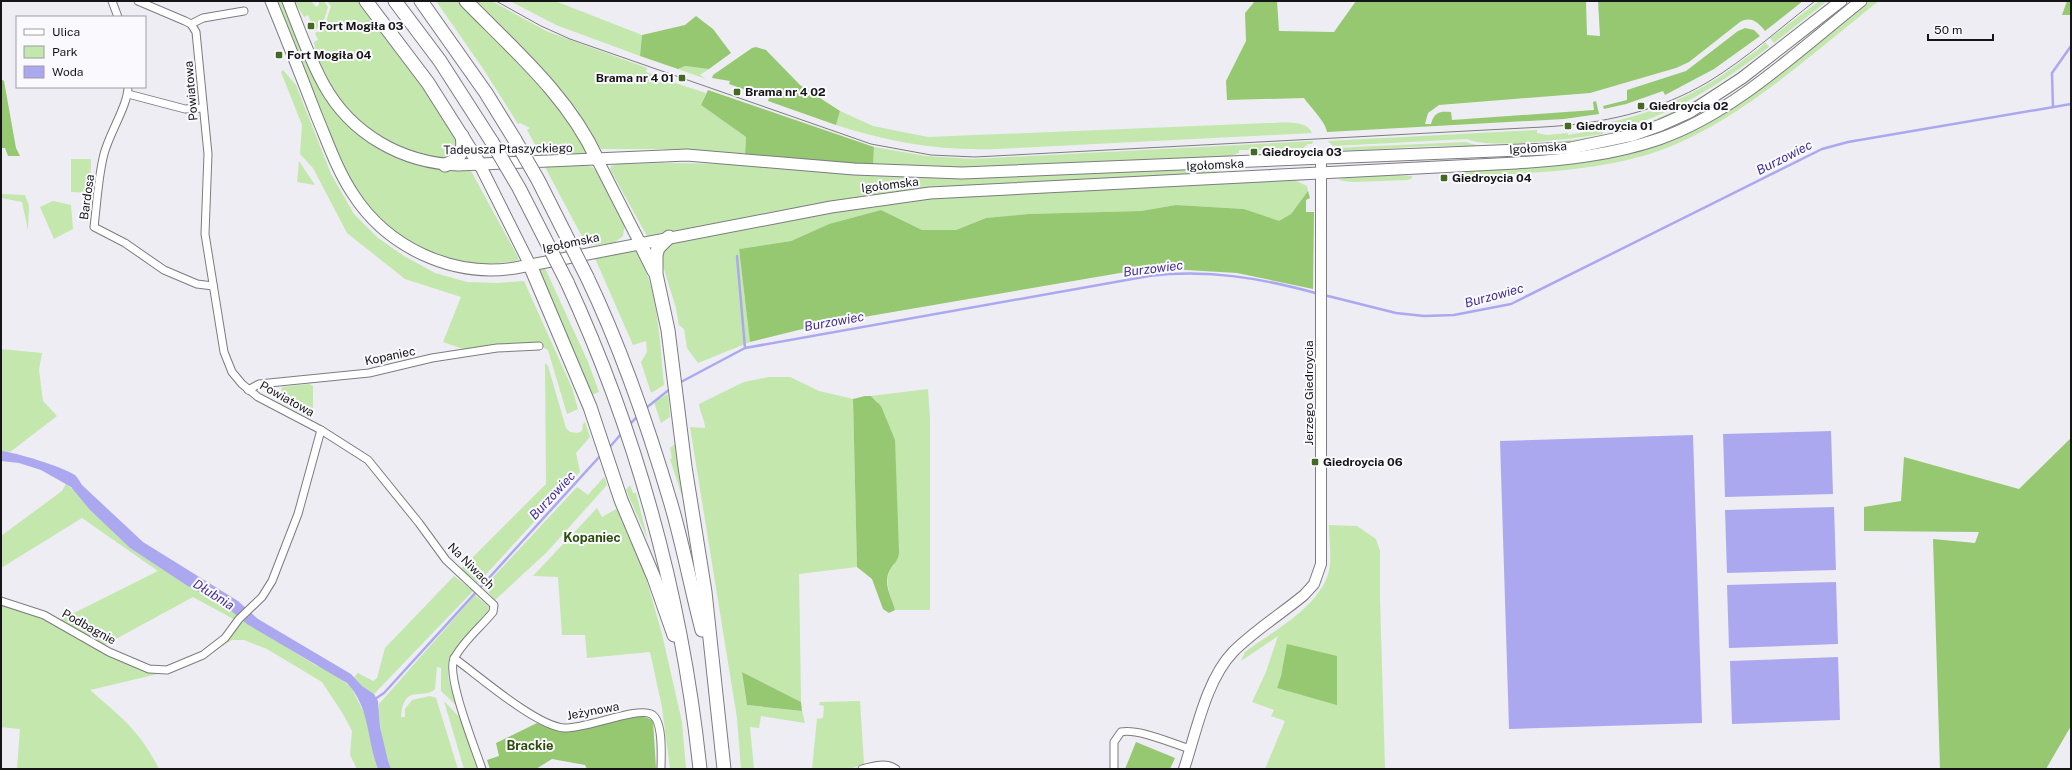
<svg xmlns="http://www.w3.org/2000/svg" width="2072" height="770" font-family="'Public Sans',sans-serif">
	<rect width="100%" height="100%" fill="#ededf3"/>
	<!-- green -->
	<g fill="#c3e7ac" fill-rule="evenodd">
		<path d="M277,1h6c31,78 47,135 134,164 11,3 24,5 36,5 6,0 12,-1 18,1l48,88 -4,2c-11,1 -22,4 -33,3 -49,-3 -99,-30 -125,-72 -17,-27 -27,-57 -39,-86 -13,-35 -27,-70 -41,-105z"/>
		<polygon points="294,1 311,1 316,7 319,5 319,1 324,1 328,7 322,26 314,30 308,15 304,17"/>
		<path d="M327,1h31l66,88 32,48 1,13 -11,9c-51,-2 -105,-40 -124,-88 -4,-9 -6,-20 -8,-29l4,-2 -3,-7 9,-5 7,-22z"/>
		<polygon points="436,1 459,1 530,73 564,113 588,154 542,157 527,130 530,128 520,123 518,124 484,70"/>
		<polygon points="474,1 492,1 546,31 647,68 646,72 669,80 669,81 706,93 701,105 746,137 745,155 685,149 601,149"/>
		<polygon points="510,1 555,1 642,35 640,56 556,25"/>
		<polygon points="1819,1 1827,1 1774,43 1770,38"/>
		<polygon points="1830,1 1832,1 1777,43"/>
		<path d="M1870,1h9c-72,56 -151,132 -240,156 -55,15 -112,16 -169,19l-7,-1 -1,-2 10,-2 111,-8 46,-9 32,-10 133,-83z"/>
		<path d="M1765,42l4,5c-50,38 -99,70 -161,85l-1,-9c51,-11 99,-33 140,-66 6,-4 15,-9 18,-15z"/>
		<path d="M1768,50c-4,9 -33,27 -43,33 -30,20 -62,38 -97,48 -62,17 -126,14 -190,15 -32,1 -65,4 -97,5l-10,-3 135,-6c17,7 42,3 60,2 106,-6 159,-29 242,-94z"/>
		<polygon points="685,66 709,69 700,75 706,79 678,69"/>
		<polygon points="283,70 296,85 331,174 354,214 378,238 404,256 435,273 467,282 497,283 524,281 572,388 578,409 567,414 548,350 534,342 466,350 443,342 461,297 405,279 347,233 313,168 300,154 302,125 281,72"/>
		<path d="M840,111l33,15 55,11 340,-14c13,0 39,-4 44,10l-316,16c-56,2 -107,-7 -160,-24z"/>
		<path d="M1602,129l1,5c-28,4 -113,16 -136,5l-134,7 -5,-5 209,-11v3l10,2 21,-2v2z"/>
		<polygon points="1313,141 1312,144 1308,144 1301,150 1239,150 1239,153 1227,157 984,168 873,166 874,147 926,156 973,159"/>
		<polygon points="71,159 91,159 90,193 71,192"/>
		<polygon points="299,161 315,185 297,182"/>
		<polygon points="669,163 733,164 911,178 986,178 1239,167 1198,175 945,187 878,195 647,236 610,169 611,166 617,164"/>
		<polygon points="584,165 592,167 597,171 625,224 623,236 614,243 587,246 545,167"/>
		<polygon points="1394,175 1412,176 1412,178 1408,180 1352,182 1338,180 1346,177"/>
		<polygon points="1294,180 1307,186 1308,191 1291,214 1279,222 1244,209 1176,205 1141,211 1028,214 986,218 956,230 922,230 881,210 829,224 791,241 739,249 750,342 698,363 687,348 684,329 679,325 676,308 663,266 658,256 669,243 833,212 915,200 987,194"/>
		<polygon points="1,194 25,195 29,206 28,230 22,202 1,198"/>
		<polygon points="53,201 71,205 73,229 54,239 40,207"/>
		<path d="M636,249c22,38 24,93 28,136l-13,8 -10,-31 6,-10 -1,-11 -13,4 -39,-89z"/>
		<polygon points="544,266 588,362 599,392 592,395 539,272 538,269"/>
		<polygon points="1,349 42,353 39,370 43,401 57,416 10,452 1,451"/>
		<polygon points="545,363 548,366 566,428 570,432 578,433 582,431 583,424 585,422 590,437 576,453 580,472 478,583 461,569 546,484"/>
		<path d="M769,377h21l29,14 34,8 4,168 -58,7 2,128 -59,-30 5,33 55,6 3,12 -44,-7 -2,12 -9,-1 4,42h-13l-4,-51 -47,-291 15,1c0,-7 -5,-16 -6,-24l45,-22z"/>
		<polygon points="309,384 313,386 313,407 310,418 279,402 282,387"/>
		<path d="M928,389l2,30v191h-35c-4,-16 -14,-30 -1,-45l1,-125 -18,-39 -6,-5z"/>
		<polygon points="668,394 670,417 661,423 654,402"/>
		<polygon points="675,444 683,499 670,459 672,458 670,448"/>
		<polygon points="604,477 607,485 547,552 495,600 484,587 577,487 588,495"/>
		<polygon points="66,484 76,492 90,510 130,548 186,585 229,609 238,616 235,620 193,597 103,646 60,620 158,571 82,518 1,568 1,536 62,491"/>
		<polygon points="630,485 633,493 636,493 648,540 626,490"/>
		<polygon points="597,508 602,517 618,508 644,571 662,634 682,722 686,769 670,769 662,707 650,652 587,658 585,635 562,635 558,577 533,576"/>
		<path d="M1329,525l28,1 19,13 4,12v48l5,170h-120l20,-48 -14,-5 3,-6 -22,-8 14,-30 12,-36 -37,25 4,-9c28,-21 75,-45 84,-81 3,-14 0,-32 0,-46zM1288,644l49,60 -60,-16 4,-12z"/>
		<polygon points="454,576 473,591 374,694 362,686 354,677 358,673 373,681 377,678 385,648"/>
		<path d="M475,595l14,12 -2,6c-13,15 -41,40 -39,61 1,11 6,22 10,33l-17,-16v-23l-4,-1 -2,22c-12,12 -31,-7 -34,28h4v-8l7,-9 18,-4 6,2 22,71h-67c-9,-19 -12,-43 -12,-65z"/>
		<path d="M1,604l32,10 33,15 32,21 48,21 16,2 -72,17c31,27 50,41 69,79h-142l3,-40 -19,-2z"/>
		<polygon points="242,619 315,665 328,670 351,687 367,719 374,757 378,769 357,769 350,755 352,731 343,714 322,682 267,649 244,640 232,640 207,656"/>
		<polygon points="444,701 461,719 478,769 464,769"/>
		<polygon points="860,701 864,764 849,769 812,769 817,719 823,718 824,706 819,705 820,702"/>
	</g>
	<!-- forest -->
	<g fill="#95c870">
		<path d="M1255,1h22l2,30 55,1 22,-31h230l1,34 13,1 -2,-35h205l-38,30c-7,-9 -14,-15 -25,-9l-51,40 -13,6 -86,25 -151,12 -11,8 -3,11h6c3,-12 9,-13 20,-12l1,8 142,-10 -1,-8 3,-1 3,13 -35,5 -237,13c-1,-10 -17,-25 -23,-34l-77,2 -1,-19 20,-40 -1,-28z"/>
		<polygon points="2067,1 2071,1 2071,15 2062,15"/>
		<polygon points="696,16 713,29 731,53 709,69 685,66 678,69 640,56 642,35 685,25"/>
		<polygon points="1745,28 1754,30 1760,36 1714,69 1665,95 1663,91 1626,104 1604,109 1603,106 1627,100 1627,90 1686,71 1738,31"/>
		<polygon points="756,47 766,50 800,85 840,111 836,125 768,101 769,98 729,84 730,81 712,78 713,75 752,48"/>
		<polygon points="1,79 4,81 16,148 20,156 8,156 5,148 1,148"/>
		<polygon points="708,90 874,147 873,166 745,155 746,137 701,105"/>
		<polygon points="1308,191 1310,198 1306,200 1306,212 1314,212 1313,289 1237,273 1170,269 1120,273 823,324 750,342 739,249 791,241 829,224 881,210 922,230 956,230 986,218 1028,214 1141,211 1176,205 1244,209 1279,221 1291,214"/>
		<path d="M865,396h6l10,10 14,34 4,113c-1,8 -5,10 -9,17 -8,14 2,27 5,40l-6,3 -6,-4 -11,-30 -15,-12 -4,-168z"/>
		<polygon points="2071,438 2071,726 2046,769 1940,769 1933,539 1975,543 1979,532 1864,531 1864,507 1901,501 1904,457 2019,489"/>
		<polygon points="1287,644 1337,656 1337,705 1277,688 1281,676"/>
		<polygon points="742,672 801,702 802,711 747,705"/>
		<polygon points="638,715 653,720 656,769 587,769 585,765 552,759 536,769 490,769 487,760 499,756 496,743 537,723 552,729"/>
		<polygon points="1136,742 1175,758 1170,769 1125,769"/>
	</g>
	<!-- water -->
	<g fill="#aca8f0">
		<polygon points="1831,431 1833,494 1725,497 1723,434"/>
		<polygon points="1693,435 1702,723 1509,729 1500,441"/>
		<path d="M1,451c14,1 62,16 74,24 3,3 5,7 7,10l61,57 95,59 20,18 93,55 11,12 12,8 4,7 2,26 8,34 3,8h-13c-11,-28 -8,-62 -31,-86l-100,-59 -18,-15 -43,-24 -56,-37 -40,-38 -19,-23 -30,-17 -22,-7 -18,-2z"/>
		<polygon points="1834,507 1836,570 1727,573 1725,510"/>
		<polygon points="1836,582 1838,644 1729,648 1727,585"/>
		<polygon points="1838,657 1840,720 1732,724 1730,661"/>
	</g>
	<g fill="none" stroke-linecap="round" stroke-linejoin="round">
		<!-- stream -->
		<g stroke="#aca8f0" stroke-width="2.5">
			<polyline points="2053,107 2052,73 2071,46"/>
			<polyline points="737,256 745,348"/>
			<polyline points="1324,295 1396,313 1424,316 1454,315 1511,304 1822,149 1848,142 2071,104"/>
			<path d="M679,383l66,-35 404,-72c59,-7 113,2 170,18"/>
			<polyline points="646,408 670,389"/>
			<polyline points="629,425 638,416"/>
			<polyline points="608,449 622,433"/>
			<polyline points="375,699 384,693 601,455"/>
		</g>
		<!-- street casing -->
		<g stroke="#7c7c81" stroke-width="9">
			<g id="street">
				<polyline points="112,1 118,17"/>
				<path d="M138,1l47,20 6,3 5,8 12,122 -3,80 19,118 8,20 10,12 16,13 63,33 47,30 51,63 27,37 48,45 -1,7c-12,15 -30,29 -39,47 -8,17 21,89 28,110"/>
				<polyline points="191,24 203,18 244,11"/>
				<path d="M128,87c0,18 -19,47 -24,67 -6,23 -7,49 -10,73l31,16 39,27 33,14 16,2"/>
				<polyline points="128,94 185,109 203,108"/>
				<polyline points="248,390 259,384 369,373 432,358 497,348 539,346"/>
				<polyline points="1,601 44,615 109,652 149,669 167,670 203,655 225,638 239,619 262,597 272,581 298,514 321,430"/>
				<path d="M454,658c25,18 82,68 110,70 22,1 72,-21 87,-14 13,6 10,43 10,55"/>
				<path d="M862,769c11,-3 24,-7 34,0"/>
				<path d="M1114,769v-27l7,-10c17,-4 52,12 70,17"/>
			</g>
		</g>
		<!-- secondary casing -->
		<g stroke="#7c7c81" stroke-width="12">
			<path id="secondary" d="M1184,769c12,-36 22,-89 49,-117 21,-21 48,-38 71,-57l10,-11 7,-20v-406"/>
		</g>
		<!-- primary casing -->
		<g stroke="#7c7c81" stroke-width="13">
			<g id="primary">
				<path d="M271,1c16,39 31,77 46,116 11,26 20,53 36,77 34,53 99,84 162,74l316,-61 99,-14 586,-30c48,-3 96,-8 143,-24 75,-26 140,-89 202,-138"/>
				<path d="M288,1c11,28 21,57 36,84 27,49 78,78 134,80l229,-10 167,14 108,4 609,-25 62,-13 28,-10 29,-13 52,-34 99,-77"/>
				<polyline points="597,159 640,243"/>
				<polyline points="480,165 530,265"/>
			</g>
		</g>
		<!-- highway casing -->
		<g stroke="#7c7c81" stroke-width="15">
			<g id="highway">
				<polyline points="366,1 428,83 480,165"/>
				<polyline points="395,1 440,61 492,142"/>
				<polyline points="421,1 486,93 515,140"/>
				<path d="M466,1c48,49 102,95 131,158"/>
				<path d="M445,165c14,-4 20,-15 17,-29"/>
				<polyline points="669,237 658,248 656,255 656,274 668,330 685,467 705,592 724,769"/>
				<polyline points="640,243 654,271"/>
				<polyline points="530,265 590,407 621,500 654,578 674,635"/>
				<path d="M587,277c35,73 61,149 84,227 12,41 20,84 31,126"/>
				<path d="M567,282c71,154 115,318 133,487"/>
			</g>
		</g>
		<!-- street -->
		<use href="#street" stroke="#fff" stroke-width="7"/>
		<!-- secondary -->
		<use href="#secondary" stroke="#fff" stroke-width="10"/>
		<!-- primary -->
		<use href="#primary" stroke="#fff" stroke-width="11"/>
		<!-- highway -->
		<use href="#highway" stroke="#fff" stroke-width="13"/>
		<!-- tram -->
		<path stroke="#7c7c80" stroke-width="1" d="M496,1l45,25 29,13 301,105 60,11 44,2 568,-30c58,-3 114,-15 165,-45 38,-23 72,-54 107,-81"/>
		<!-- highway-bridge casing -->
		<g stroke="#7c7c81" stroke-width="15" stroke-linecap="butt">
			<g id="highway-bridge">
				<polyline points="515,140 538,180 587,277"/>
				<polyline points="492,142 519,188 567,282"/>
			</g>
		</g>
		<!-- highway-bridge -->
		<use href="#highway-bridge" stroke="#fff" stroke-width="13"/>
	</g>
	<!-- markers -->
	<g fill="#436923" stroke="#fafafe" stroke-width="1.5">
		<rect x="307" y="22" width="8" height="8" rx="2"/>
		<rect x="275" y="51" width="8" height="8" rx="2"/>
		<rect x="678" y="74" width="8" height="8" rx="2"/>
		<rect x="733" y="88" width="8" height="8" rx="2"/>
		<rect x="1637" y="102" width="8" height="8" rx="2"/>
		<rect x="1564" y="122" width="8" height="8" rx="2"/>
		<rect x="1250" y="148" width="8" height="8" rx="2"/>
		<rect x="1440" y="174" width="8" height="8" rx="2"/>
		<rect x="1311" y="458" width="8" height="8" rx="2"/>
	</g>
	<g text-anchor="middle" stroke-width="4" stroke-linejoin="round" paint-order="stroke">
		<!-- poi labels -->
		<g font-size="12" font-weight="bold" fill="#151517" stroke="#fafafe" text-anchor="start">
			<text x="319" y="30">Fort Mogiła 03</text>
			<text x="287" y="59">Fort Mogiła 04</text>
			<text x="674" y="82" text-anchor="end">Brama nr 4 01</text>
			<text x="745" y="96">Brama nr 4 02</text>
			<text x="1649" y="110">Giedroycia 02</text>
			<text x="1576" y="130">Giedroycia 01</text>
			<text x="1262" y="156">Giedroycia 03</text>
			<text x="1452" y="182">Giedroycia 04</text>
			<text x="1323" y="466">Giedroycia 06</text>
		</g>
		<!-- street labels -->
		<g font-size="12" fill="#151517" stroke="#fafafe">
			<text transform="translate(191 91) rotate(-95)" y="4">Powiatowa</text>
			<text transform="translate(1538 148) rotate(-4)" y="4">Igołomska</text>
			<text transform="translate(508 149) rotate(-1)" y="4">Tadeusza Ptaszyckiego</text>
			<text transform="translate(1215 165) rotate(-3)" y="4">Igołomska</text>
			<text transform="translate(890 185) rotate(-7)" y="4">Igołomska</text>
			<text transform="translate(87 197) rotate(-82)" y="4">Bardosa</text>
			<text transform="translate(571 243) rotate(-12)" y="4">Igołomska</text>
			<text transform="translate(390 356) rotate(-12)" y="4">Kopaniec</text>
			<text transform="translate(1309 393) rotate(-90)" y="4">Jerzego Giedroycia</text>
			<text transform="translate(287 399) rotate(29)" y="4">Powiatowa</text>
			<text transform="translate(471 566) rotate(45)" y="4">Na Niwach</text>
			<text transform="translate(89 627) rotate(29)" y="4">Podbagnie</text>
			<text transform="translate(593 711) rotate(-11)" y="4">Jeżynowa</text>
		</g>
		<!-- water labels -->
		<g font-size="13" font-style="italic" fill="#442e95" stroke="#fafafe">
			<text transform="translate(1784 157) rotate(-27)" y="5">Burzowiec</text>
			<text transform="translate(1153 268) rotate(-7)" y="5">Burzowiec</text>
			<text transform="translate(1494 295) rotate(-15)" y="5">Burzowiec</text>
			<text transform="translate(834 321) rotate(-10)" y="5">Burzowiec</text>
			<text transform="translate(552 495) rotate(-47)" y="5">Burzowiec</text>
			<text transform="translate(214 594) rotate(32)" y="5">Dłubnia</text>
		</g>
		<!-- neighbourhood labels -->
		<g font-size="13" font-weight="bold" fill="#2c4d09" stroke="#fafafe">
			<text x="592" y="542">Kopaniec</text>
			<text x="530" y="750">Brackie</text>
		</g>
	</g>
	<!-- border -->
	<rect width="2072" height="770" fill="none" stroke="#151517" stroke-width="4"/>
	<!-- legend -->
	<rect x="16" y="16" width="130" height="72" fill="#fafafe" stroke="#9e9ea2"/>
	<rect x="24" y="29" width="20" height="6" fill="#ffffff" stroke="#9e9ea2"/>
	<text x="52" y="36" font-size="12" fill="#151517">Ulica</text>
	<rect x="24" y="46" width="20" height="12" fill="#c3e7ac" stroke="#9e9ea2"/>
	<text x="52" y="56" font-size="12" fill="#151517">Park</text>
	<rect x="24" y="66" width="20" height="12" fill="#aca8f0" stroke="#9e9ea2"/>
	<text x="52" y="76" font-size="12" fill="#151517">Woda</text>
	<!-- scale -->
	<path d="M1928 34v6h65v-6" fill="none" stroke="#151517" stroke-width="2"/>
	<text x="1934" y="34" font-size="12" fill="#151517" stroke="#fafafe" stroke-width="3" paint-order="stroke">50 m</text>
</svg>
